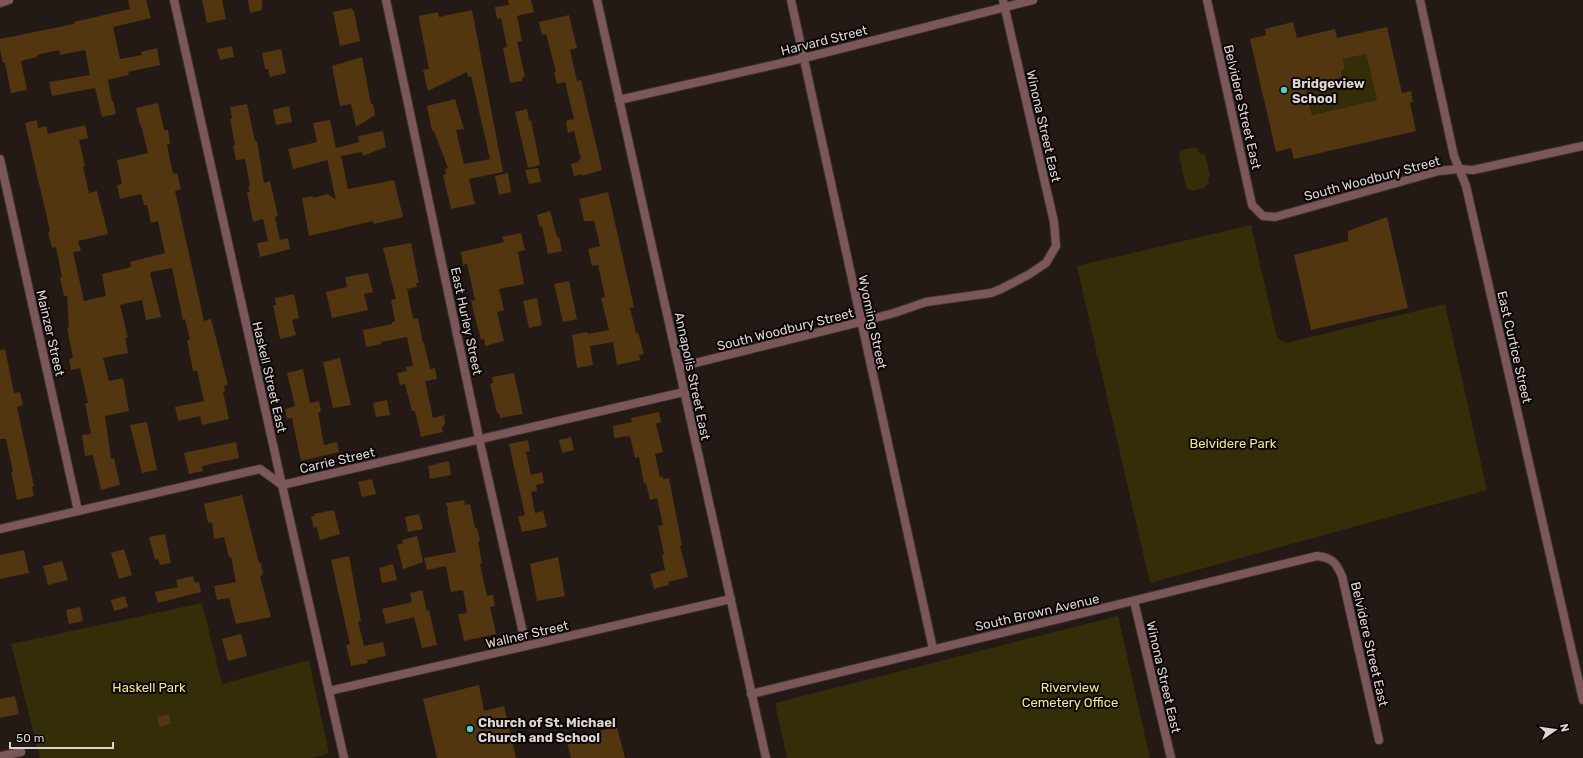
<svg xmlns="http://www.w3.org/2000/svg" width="1583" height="758" font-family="Rubik,sans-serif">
	<rect width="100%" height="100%" fill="#231a16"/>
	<!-- green -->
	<g fill="#332e07">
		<polygon points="1366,54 1377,100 1312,115 1306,90 1342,77 1341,71 1345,70 1343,59"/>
		<polygon points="1197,147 1200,154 1205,154 1210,176 1208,179 1209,183 1204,188 1192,191 1186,187 1179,155 1181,150"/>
		<polygon points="1251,225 1277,338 1286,343 1445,304 1487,490 1150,583 1098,357 1096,356 1096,349 1077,266"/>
		<polygon points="202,603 222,684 309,660 329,754 310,758 40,758 11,644"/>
		<polygon points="1118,616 1150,758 787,758 775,703"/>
	</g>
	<!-- building -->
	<g fill="#513610" fill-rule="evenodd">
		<polygon points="128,0 146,0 151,18 113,27 120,59 142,55 141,52 157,48 160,65 128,72 129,75 108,80 112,101 113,101 116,114 102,117 95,88 52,96 49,82 90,75 85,50 60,55 59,50 37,55 37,57 21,61 27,90 11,93 5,63 3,63 0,49 0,39 74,24 74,22 130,9"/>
		<polygon points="202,0 222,0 226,19 207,23"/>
		<polygon points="248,0 262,0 262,10 250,13"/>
		<polygon points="508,0 531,0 534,12 517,16 522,41 517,42 525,76 522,78 522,81 510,83 503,48 507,47 501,18 497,19 495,7 509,5"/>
		<polygon points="352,8 353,11 354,11 360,41 340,46 333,12"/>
		<polygon points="472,10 503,172 469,179 475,204 451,209 443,175 446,174 445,169 448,168 434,131 432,131 427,106 455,99 464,129 456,130 464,164 490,159 471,76 468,77 467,72 428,91 423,70 429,69 419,19 419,16 438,12 439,17"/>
		<polygon points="569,15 577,48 570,50 577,81 581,80 602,170 582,176 582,174 574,176 571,164 579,162 578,160 581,159 574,131 568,133 566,121 574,119 565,82 557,84 554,73 556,72 546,34 542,35 539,22"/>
		<path d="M1293,22l4,16 38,-9 2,9 50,-11 15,66 9,-2 2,11 -3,1 6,28 -122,28 -3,-11 -15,4 -26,-113 16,-4 -1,-6zM1366,54l11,46 -65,15 -6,-25 31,-8 -1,-3 6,-2 -1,-6 4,-1 -2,-11z"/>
		<polygon points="232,46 234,57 220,60 217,49"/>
		<polygon points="281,49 286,73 270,77 268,69 265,69 262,53"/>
		<polygon points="362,57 371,104 373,104 375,115 356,127 351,104 340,106 332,66"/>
		<polygon points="158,103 164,130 168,130 170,143 167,145 173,174 177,173 181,189 175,191 204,321 211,319 228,385 224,386 225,391 223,392 229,419 202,425 200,416 178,421 175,407 204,401 197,371 193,371 187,340 190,340 185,319 183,320 172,268 151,272 150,274 161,317 146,320 142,300 120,305 128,338 125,338 128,353 103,358 109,381 123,378 129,411 105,416 111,459 114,458 120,485 101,490 93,455 85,456 82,435 91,434 85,403 88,403 80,368 71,370 69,359 73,358 67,328 69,327 67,296 64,296 60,277 62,277 56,247 52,248 48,232 50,231 25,123 37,120 38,128 46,126 48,134 85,125 88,138 79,140 85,166 83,167 89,193 97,191 108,234 78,241 81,251 73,252 84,301 106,296 102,274 131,267 130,262 165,253 158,221 151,223 147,205 144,205 141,194 120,199 117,185 122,184 117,160 148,153 141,125 140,125 136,108"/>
		<polygon points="247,104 255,141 257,141 264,183 270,181 278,216 275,217 280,240 288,238 290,249 260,257 257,243 268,241 263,219 253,222 247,192 250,192 248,186 250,186 245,159 236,160 233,145 235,145 230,119 232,119 230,107"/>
		<polygon points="289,106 292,122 276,125 273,110"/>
		<polygon points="527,109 529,121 531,120 540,165 528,168 515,112"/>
		<polygon points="330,120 336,148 359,142 358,136 383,131 386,147 363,156 362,152 341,156 348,189 394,180 403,217 374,224 373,221 309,236 302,198 313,196 313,198 328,194 336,200 327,159 325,161 293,169 288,149 317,142 313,123"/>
		<polygon points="538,168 541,182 529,184 525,170"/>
		<polygon points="508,173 511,192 499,195 495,176"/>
		<polygon points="608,192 634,307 630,308 636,333 638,332 644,354 639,355 640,360 617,365 613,342 590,346 593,365 577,368 572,335 587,332 588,334 609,330 601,298 605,297 598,265 592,266 588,249 600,246 594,221 584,221 579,199"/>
		<polygon points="550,211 557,237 559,237 562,251 548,254 542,226 540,227 537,215"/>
		<polygon points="1387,217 1408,308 1311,330 1294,255 1348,241 1348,231"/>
		<polygon points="521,233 525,250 518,252 524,284 499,289 504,310 497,312 504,341 485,346 484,339 481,340 475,317 471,301 475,300 467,264 463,265 461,252 504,242 502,237"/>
		<polygon points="411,243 419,283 416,283 417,287 407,289 413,319 418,318 423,343 424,343 430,369 435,368 437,379 425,381 433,418 444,415 445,424 442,428 443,432 421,437 415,411 412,411 405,384 400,385 397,373 407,371 406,367 413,366 407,337 381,342 381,344 366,347 363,330 392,324 392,322 395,322 391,300 396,299 383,248"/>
		<polygon points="368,273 373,292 364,294 368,310 332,318 326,292 347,287 345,277"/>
		<polygon points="569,281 577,319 563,322 554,284"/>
		<polygon points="294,294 299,318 292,320 296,335 280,339 273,305 276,305 275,298"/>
		<polygon points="537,298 542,325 529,328 523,301"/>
		<polygon points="5,349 14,393 20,392 23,405 17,407 34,486 32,487 34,496 17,500 11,472 13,472 6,439 0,439 0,350"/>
		<polygon points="340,358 351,405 333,408 323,362"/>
		<polygon points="303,369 310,403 319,401 321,412 318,413 324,445 337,442 339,452 301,461 292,418 287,419 285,409 295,406 287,373"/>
		<polygon points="514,373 523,414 500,418 499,413 497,413 490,384 493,383 492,377"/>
		<polygon points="387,400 390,415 376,417 373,403"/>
		<polygon points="659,412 661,422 656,424 663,452 655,454 660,477 663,477 663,479 669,478 682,545 680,546 688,577 668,582 669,585 654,589 650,574 665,570 662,555 664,554 658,526 663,525 657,498 650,500 646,483 644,484 639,457 635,458 630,436 614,438 613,426 632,422 631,418"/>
		<polygon points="147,422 157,470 142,473 130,425"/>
		<polygon points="571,437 574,450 562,453 559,440"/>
		<polygon points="528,440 530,451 526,452 531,475 542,472 544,483 536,485 537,491 531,492 535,513 543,511 547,527 522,532 518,517 525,515 509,444"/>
		<polygon points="236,442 239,458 202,466 203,471 189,474 184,453"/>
		<polygon points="449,461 451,475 430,479 428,466"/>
		<polygon points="372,479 376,494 362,497 358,482"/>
		<polygon points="242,495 259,563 261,563 263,575 260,576 271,617 236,624 229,598 217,600 214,586 236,582 231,557 229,557 224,537 214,539 212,522 208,523 204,504"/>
		<polygon points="464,500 465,505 470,504 475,528 477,528 480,541 478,541 482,563 480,564 487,596 493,595 495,606 490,607 496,634 464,641 458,614 467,613 463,590 451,592 446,566 427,570 424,558 456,552 447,510 448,509 446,503"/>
		<polygon points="334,510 340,534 320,540 317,527 314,528 311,516 315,516 314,514"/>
		<polygon points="419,514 423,529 408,532 405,517"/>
		<polygon points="165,534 171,563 160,565 158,559 155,560 149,537"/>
		<polygon points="417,536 423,562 403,569 397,545 403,543 402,540"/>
		<polygon points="124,549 132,575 119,579 111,553"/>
		<polygon points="24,550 29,573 0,579 0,555"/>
		<polygon points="349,556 361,621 358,621 364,646 383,642 386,656 367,660 368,663 351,666 346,645 350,644 331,560"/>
		<polygon points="558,557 565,596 537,601 530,564"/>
		<polygon points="62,561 68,580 48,585 43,566"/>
		<polygon points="393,564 397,580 382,583 379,568"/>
		<polygon points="193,576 195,583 199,582 201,592 158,603 155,592 178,587 176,580"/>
		<polygon points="422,590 427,611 429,610 437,645 422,648 414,617 386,624 382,609 412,602 410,593"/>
		<polygon points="125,596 128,607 114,611 111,600"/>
		<polygon points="80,607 83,621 69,624 66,610"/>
		<polygon points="241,634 247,656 228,661 222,639"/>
		<polygon points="479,685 484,711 504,706 516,758 437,758 423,699"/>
		<polygon points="15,696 19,714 0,718 0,699"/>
		<polygon points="169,714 171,724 159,727 157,717"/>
		<polygon points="617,727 625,758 571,758 566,739"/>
	</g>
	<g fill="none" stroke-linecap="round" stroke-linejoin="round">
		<!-- minor casing -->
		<g stroke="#3d3430" stroke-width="10">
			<g id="minor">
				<polyline points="174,0 282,485 344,758"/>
				<polyline points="386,0 479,438 526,646"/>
				<polyline points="597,0 766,758"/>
				<polyline points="791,0 933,649"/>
				<polyline points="1207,0 1252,205 1263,216 1275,217 1439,171 1458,169 1473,170 1583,146"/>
				<polyline points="1420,0 1454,156 1466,186 1583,700"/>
				<polyline points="619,100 804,58 1033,0"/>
				<polyline points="0,159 78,511"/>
				<polyline points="679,367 860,322 894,313 926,302 991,293 1001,289 1028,275 1046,263 1056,246 1054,222 1003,0"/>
				<polyline points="0,529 260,469 282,485 684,392"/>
				<polyline points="1134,601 1171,758"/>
				<polyline points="329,691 731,599"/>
				<path d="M751,694l566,-138c16,2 19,7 25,20l37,164"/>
				<polyline points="0,756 21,752"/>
			</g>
		</g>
		<!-- tertiary casing -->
		<g stroke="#3d3430" stroke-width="10">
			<polyline id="tertiary" points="0,3 9,0"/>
		</g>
		<!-- minor -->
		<use href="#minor" stroke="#7b575a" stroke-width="8"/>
		<!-- tertiary -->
		<use href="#tertiary" stroke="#7b575a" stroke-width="8"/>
	</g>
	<!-- markers -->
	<g fill="#53cdcb" stroke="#0a0605" stroke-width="1.5">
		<circle cx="1284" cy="90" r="4"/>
		<circle cx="470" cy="729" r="4"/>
	</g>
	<g text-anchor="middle" stroke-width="4" stroke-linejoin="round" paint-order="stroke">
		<!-- street labels -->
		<g font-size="13" fill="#dbd4d1" stroke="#0a0605">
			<text transform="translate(824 40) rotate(-14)" y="5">Harvard Street</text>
			<text transform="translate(1243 107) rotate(77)" y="5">Belvidere Street East</text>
			<text transform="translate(1044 126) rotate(77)" y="5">Winona Street East</text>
			<text transform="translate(1372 178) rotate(-15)" y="5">South Woodbury Street</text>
			<text transform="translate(467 321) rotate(78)" y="5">East Hurley Street</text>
			<text transform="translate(873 322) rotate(78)" y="5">Wyoming Street</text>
			<text transform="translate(785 329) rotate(-14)" y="5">South Woodbury Street</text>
			<text transform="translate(51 333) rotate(77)" y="5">Mainzer Street</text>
			<text transform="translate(1515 347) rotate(77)" y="5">East Curtice Street</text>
			<text transform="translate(693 376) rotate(78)" y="5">Annapolis Street East</text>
			<text transform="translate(270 377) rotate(77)" y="5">Haskell Street East</text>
			<text transform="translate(337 460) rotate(-13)" y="5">Carrie Street</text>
			<text transform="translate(1037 612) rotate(-13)" y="5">South Brown Avenue</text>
			<text transform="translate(527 634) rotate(-13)" y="5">Wallner Street</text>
			<text transform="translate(1370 644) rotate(77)" y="5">Belvidere Street East</text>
			<text transform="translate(1164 677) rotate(77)" y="5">Winona Street East</text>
		</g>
		<!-- poi labels -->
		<g font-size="13" font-weight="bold" fill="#dbd4d1" stroke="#0a0605" text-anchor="start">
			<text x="1292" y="88">Bridgeview<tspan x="1292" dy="15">School</tspan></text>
			<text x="478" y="727">Church of St. Michael<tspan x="478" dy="15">Church and School</tspan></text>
		</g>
		<!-- park labels -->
		<g font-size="13" fill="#f5e875" stroke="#0a0605">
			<text x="1233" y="448">Belvidere Park</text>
			<text x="149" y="692">Haskell Park</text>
			<text x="1070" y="692">Riverview<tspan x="1070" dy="15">Cemetery Office</tspan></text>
		</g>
	</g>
	<!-- north arrow -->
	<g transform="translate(1555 730) rotate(77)" stroke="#0a0605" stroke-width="3" paint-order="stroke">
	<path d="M0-3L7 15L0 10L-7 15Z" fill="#dbd4d1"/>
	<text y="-6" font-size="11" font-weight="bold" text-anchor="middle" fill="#dbd4d1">N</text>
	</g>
	<!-- scale -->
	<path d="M10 742v6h103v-6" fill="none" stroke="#dbd4d1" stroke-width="2"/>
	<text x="16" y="742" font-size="12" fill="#dbd4d1" stroke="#0a0605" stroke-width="3" paint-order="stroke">50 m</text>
</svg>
